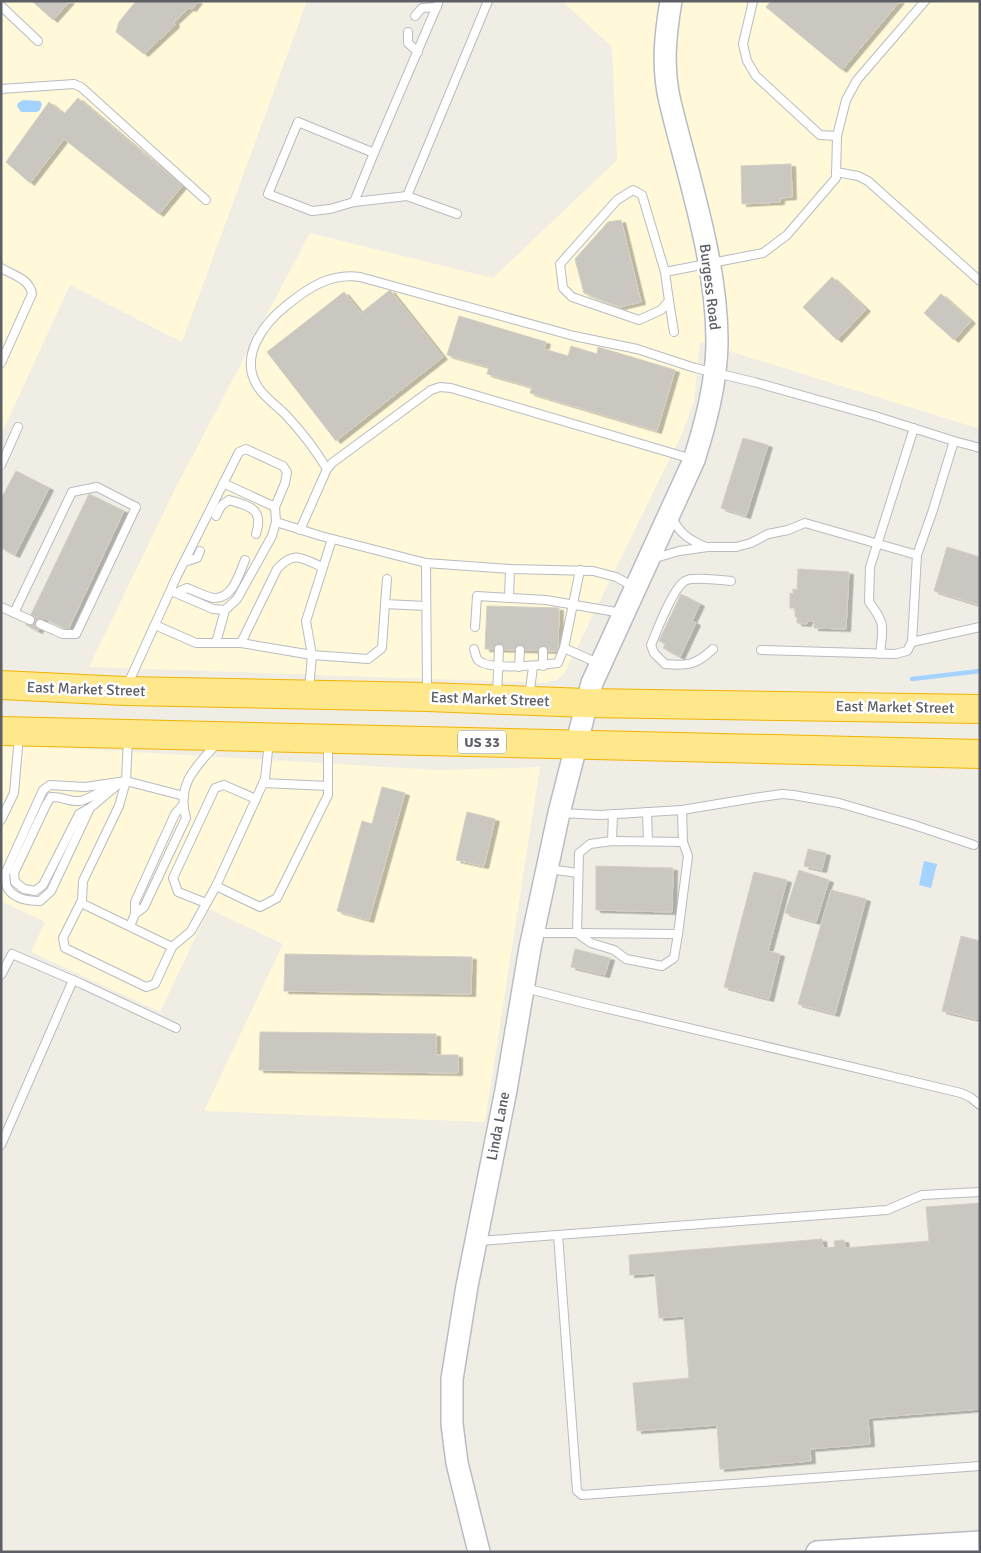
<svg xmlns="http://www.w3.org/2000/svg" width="981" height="1553" font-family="Signika,sans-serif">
	<defs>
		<filter id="shadow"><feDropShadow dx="4.5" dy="2.5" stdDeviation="0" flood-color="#0004"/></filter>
	</defs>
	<rect width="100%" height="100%" fill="#efede4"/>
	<!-- commercial -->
	<g fill="#fff8d9">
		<polygon points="1,1 307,1 182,342 70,285 1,435"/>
		<polygon points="562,1 980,1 980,429 700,342 694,401 682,434 564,674 556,680 546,683 89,667 177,485 310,233 493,278 617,160 612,47"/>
		<polygon points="1,744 438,770 540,767 485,1122 204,1111 283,944 209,909 160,1012 31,952 45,922 1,901"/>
	</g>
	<!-- water -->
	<g fill="#a4d3ff">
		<polygon points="23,100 40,101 42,104 40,110 37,112 21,112 17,106 18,103"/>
		<polygon points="924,861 937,864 931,888 919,885"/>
	</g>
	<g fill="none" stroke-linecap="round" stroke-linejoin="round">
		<!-- stream -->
		<polyline stroke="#a4d3ff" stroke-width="4.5" points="912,679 980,671"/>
	</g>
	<!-- building -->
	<g fill="#cac7c1" stroke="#d4cfc2" filter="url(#shadow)">
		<polygon points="32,1 70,1 53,20"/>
		<polygon points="136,1 198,1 192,9 189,8 174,22 175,25 144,54 116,32 119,22"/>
		<polygon points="771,1 900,1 842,70 766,7"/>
		<polygon points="78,98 182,186 159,214 64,139 30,183 6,162 49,102 64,114"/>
		<polygon points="791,164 792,197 780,198 780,202 742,204 741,166"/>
		<polygon points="621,220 641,302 620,307 584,293 575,259 608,222"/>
		<polygon points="832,277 866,309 837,340 803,307"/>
		<polygon points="390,290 443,357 336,441 267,352 344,292 361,313"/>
		<polygon points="941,294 971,321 954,340 924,313"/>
		<polygon points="459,316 546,342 544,349 568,356 571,346 597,354 598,347 675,370 657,431 530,393 532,387 487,374 489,367 447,355"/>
		<polygon points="743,438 768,445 746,516 721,508"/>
		<polygon points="16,471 49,488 15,555 1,548 1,499"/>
		<polygon points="89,494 124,511 68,630 44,618 38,631 26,625"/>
		<polygon points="947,547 980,557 979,605 934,591"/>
		<polygon points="798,569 849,572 846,629 814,628 814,621 807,621 807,624 797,623 797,617 795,617 795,608 790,608 790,593 793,594 793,589 797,590"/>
		<polygon points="681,594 700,604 692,621 696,623 680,657 663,648 666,644 659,641"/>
		<polygon points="487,606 559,608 558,651 485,649"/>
		<polygon points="382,787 405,793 369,920 337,911 362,821 372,824"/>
		<polygon points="467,812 495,819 484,866 456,860"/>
		<polygon points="808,849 826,853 822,870 804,866"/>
		<polygon points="596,866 673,868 672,912 596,910"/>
		<polygon points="799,870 829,880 816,922 785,913"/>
		<polygon points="754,872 787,880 768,951 780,954 769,999 724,987"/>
		<polygon points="831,890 866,899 835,1014 798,1004"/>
		<polygon points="961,936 980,941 980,1020 942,1011"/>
		<polygon points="575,949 610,958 605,975 571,967"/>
		<polygon points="285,954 472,957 471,994 284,991"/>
		<polygon points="260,1032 436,1034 436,1055 458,1055 458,1073 259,1070"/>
		<polygon points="980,1203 980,1409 868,1418 870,1444 810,1449 811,1461 720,1469 717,1425 637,1431 633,1383 689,1378 684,1316 659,1318 655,1273 630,1275 629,1255 822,1239 823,1248 835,1247 834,1241 844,1240 845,1248 929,1241 926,1207"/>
	</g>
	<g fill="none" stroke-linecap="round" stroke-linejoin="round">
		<!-- lane casing -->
		<g stroke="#b9bbc0" stroke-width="10">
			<g id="lane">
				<polyline points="439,1 374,153 298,122 268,194 312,211 330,209 354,202 407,196 457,214"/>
				<polyline points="753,1 743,44 747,61 756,76 820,135 837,136"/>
				<polyline points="1,6 38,41"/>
				<polyline points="415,16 422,8 437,7"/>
				<polyline points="408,32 408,43 418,52"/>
				<polyline points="1,89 74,84 81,87 206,200"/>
				<polyline points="836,172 858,176 868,181 980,281"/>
				<polyline points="407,196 488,1"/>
				<polyline points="354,202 374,153"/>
				<path d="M1,268c12,7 29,11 31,26l-31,69"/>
				<polyline points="665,272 669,301 661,310 639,320 572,297 563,288 560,264 617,200 633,190 642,195 665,272 763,253 787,235 836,178 837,136 846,100 857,80 925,1"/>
				<polyline points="669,301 674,332"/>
				<polyline points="954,441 980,448"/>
				<polyline points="1,465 18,427"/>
				<path d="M327,469c-12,-20 -26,-38 -42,-55 -9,-9 -21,-17 -27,-27 -20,-30 6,-64 29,-82 22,-18 44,-32 73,-28l214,59 63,13 58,19 59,14 121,34 79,25 -22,72 -15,42 -5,87"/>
				<polyline points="223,483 275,507"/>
				<path d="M216,516l5,-10 8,-6c21,6 35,9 27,34"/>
				<path d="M671,516c8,17 18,24 35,31"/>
				<polyline points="276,522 321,536 426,563 510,569 593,571 616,577 634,587"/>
				<polyline points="300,530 327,469 332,463 431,390 440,387 451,388 692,459"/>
				<polyline points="652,559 679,551 708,547 736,547 751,543 768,534 788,530 805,523 917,555"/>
				<polyline points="184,562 197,558 200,551"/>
				<polyline points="426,563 427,691"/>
				<polyline points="387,579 385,604 426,606"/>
				<path d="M176,593l11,-5c8,3 19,9 27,10 19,1 25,-24 31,-38"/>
				<polyline points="509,598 510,569"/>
				<polyline points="1,607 30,620"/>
				<polyline points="14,613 72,492 97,487 136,507 76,634 63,634 40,624"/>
				<polyline points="155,625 196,643 241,643 312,655 306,621 332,539"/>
				<polyline points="475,627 477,596 546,600 622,613"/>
				<polyline points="216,643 225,610"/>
				<path d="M241,643l36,-74c17,-19 25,-11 45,-2"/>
				<polyline points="564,648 580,570"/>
				<path d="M474,649c1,3 2,9 4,11 10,11 66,5 80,3l6,-15 36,16"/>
				<path d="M713,649c-17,16 -25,17 -48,15l-11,-11 -3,-8c6,-14 23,-61 36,-65 9,-3 33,0 44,1"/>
				<polyline points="761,650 895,654 907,651 912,642 980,627"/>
				<path d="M880,654c3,-27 6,-30 -11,-52l1,-35 44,-139"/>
				<polyline points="543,666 543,651"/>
				<polyline points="519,667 520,650"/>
				<polyline points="127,686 176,578 239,452 246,449 283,466 287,472 285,483 275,507 276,522 272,536 237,599 225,610 213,609 171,591"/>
				<polyline points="309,690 312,655 368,659 382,648 385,604"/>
				<polyline points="497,695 499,649"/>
				<polyline points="529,697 533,667"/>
				<polyline points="128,738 126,781 119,806 83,881 82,900 63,938 65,948 146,987 155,984 172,947"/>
				<path d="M121,782l-31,26 -39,83 -11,10c-12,0 -27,-2 -33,-14 -2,-4 -1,-9 -2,-13l38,-84 7,-5 35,2 41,-6 58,15"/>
				<polyline points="263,783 328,786"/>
				<path d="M90,808l-11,6 -36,71 -8,6 -11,-2 -9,-7 -1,-9 32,-68 5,-8c10,-1 19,5 28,4 10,-1 25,-12 33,-17"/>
				<polyline points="647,812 648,841"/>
				<polyline points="561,813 600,815 682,810 754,798 782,794 793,795 839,803 911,824 974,845"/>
				<polyline points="1,820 14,793 19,736"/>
				<polyline points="612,841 613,814"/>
				<polyline points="548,869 578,873"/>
				<polyline points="216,886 260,907 277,898 328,795 328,743"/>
				<polyline points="81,903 172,947 191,931 216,886 265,779 269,741"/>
				<polyline points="206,903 178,892 173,878 215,788 224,785 256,799"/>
				<polyline points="135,914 135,902 175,814 182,806"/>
				<path d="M130,926l5,-12 9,-7 42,-89c-10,-35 11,-52 32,-76"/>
				<polyline points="534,933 577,933 579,853 590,844 612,841 683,842 682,810"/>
				<polyline points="577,933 678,934 688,856 683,842"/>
				<polyline points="577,933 591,943 614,950 626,959 662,966 674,958 678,934"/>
				<polyline points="1,975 12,954 82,984 176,1028"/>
				<polyline points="525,988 584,1003 961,1093 970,1097 980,1105"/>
				<polyline points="1,1145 73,980"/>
				<polyline points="558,1235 577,1491 582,1495 980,1466"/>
				<polyline points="479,1241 887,1210 922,1195 980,1192"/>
			</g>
		</g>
		<!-- secondary casing -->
		<g stroke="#b9bcc2" stroke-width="24">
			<g id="secondary">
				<path d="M479,1552l-22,-89 -5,-39v-45l15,-93 39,-196 24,-142 29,-135 33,-130 102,-223c12,-38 22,-76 23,-115 1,-80 -28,-165 -47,-243 -8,-34 -5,-66 1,-101"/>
				<polyline points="817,1552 980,1542"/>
			</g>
		</g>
		<!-- highway casing -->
		<g stroke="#f3b300" stroke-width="30">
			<g id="highway">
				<polyline points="1,685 125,691 427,697 586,703 980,709"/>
				<polyline points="1,731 980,754"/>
			</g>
		</g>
		<!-- lane -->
		<use href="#lane" stroke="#fff" stroke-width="8"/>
		<!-- secondary -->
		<use href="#secondary" stroke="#fff" stroke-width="21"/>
		<!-- highway -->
		<use href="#highway" stroke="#ffe78b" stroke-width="28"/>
	</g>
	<g text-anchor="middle" stroke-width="5" stroke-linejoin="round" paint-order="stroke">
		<!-- shield labels -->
		<rect fill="#fff" stroke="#8d8f93" stroke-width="1" x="458" y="730.5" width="48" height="23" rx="4"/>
		<g font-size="14" font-weight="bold" fill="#5c5f65">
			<text x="482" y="747">US 33</text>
		</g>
		<!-- street labels -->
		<g font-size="15" fill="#5c5f65" stroke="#fff">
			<text transform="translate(710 287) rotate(83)" y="5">Burgess Road</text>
			<text transform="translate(86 689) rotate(2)" y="5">East Market Street</text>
			<text transform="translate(490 699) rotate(2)" y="5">East Market Street</text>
			<text transform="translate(895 707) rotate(1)" y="5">East Market Street</text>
			<text transform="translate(498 1126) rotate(-79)" y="5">Linda Lane</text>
		</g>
	</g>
	<!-- border -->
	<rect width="981" height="1553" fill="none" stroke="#5c5f65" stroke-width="5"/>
</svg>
